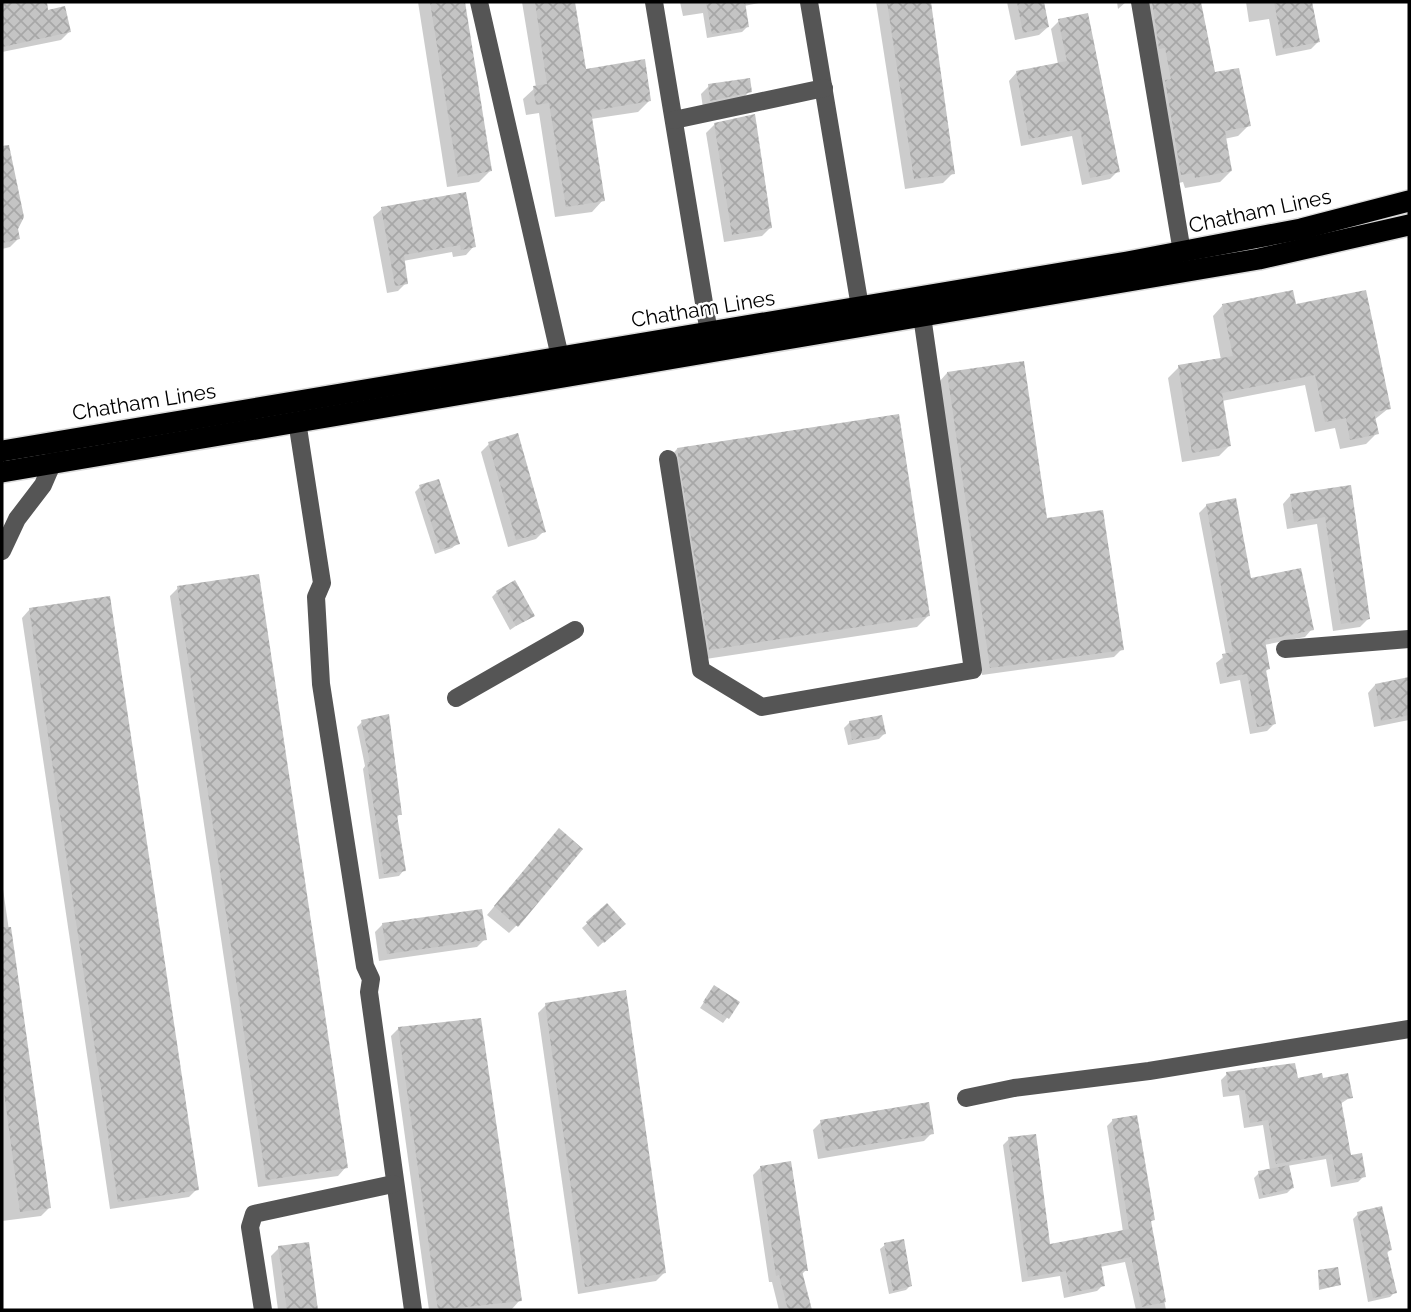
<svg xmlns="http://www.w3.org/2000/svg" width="1411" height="1312" font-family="Raleway,sans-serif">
	<defs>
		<pattern id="building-cross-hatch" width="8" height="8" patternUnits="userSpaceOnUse" patternTransform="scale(1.75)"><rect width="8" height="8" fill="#c4c4c4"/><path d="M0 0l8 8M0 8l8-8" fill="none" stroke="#a7a7a7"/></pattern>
	</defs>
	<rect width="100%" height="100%" fill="#fff"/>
	<!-- shadow -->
	<g fill="#0003">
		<polygon points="8,2 45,2 47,12 69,32 61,40 2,52 2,3"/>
		<polygon points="418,2 463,2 490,171 479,182 447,187"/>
		<polygon points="522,2 573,2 584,71 649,101 638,112 591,119 603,200 592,212 555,217 539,113 526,115 523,99 536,87"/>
		<polygon points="680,2 764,2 744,6 747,27 742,32 707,38 703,13 683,16"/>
		<polygon points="876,2 929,2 953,173 943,183 905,189"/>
		<polygon points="1007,2 1043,2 1048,27 1039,35 1015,40"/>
		<polygon points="1117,2 1126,2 1118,9"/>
		<polygon points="1133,2 1200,2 1214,74 1249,125 1238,136 1224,139 1231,171 1220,182 1185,188 1183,182 1170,185"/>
		<polygon points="1246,2 1312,2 1319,41 1311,49 1276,56 1269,19 1249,22"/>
		<polygon points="1059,21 1118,171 1110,179 1082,185 1072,136 1021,146 1009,81 1017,72 1058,64 1051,29"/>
		<polygon points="709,86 750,91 742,99 703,108 701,94"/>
		<polygon points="714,125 770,228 762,236 724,242 706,133"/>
		<polygon points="2,153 9,156 18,239 10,247 2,249"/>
		<polygon points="382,209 474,246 466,255 453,257 452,252 403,261 406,283 398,291 387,293 373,217"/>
		<polygon points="1223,305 1294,306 1389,408 1374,420 1377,433 1366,444 1340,449 1335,428 1315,432 1305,385 1222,401 1229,446 1219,456 1182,462 1168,378 1179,367 1221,360 1213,316"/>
		<polygon points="947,373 1046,520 1122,649 1114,657 982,675 939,382"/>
		<polygon points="489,444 544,531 536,539 508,547 481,452"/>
		<polygon points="677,449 928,616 917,627 699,660 666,461"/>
		<polygon points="420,487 458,543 452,548 435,554 415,492"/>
		<polygon points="1349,487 1368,619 1360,627 1333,631 1317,524 1287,529 1283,504 1291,495"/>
		<polygon points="1207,505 1249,580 1312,629 1305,637 1264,645 1268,669 1265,672 1275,723 1267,731 1250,734 1240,680 1220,684 1216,663 1226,655 1199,513"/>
		<polygon points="178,588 346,1167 338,1176 258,1187 170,596"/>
		<polygon points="497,592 532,615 510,630 492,597"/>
		<polygon points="30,609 197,1189 189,1197 110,1209 22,618"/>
		<polygon points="1375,685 1409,685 1409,720 1374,727 1368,693"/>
		<polygon points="388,716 400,814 396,818 404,870 399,876 379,879 363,769 365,766 357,727 362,722"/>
		<polygon points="849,723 884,734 879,739 848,745 844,728"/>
		<polygon points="551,839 517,925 509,933 487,915"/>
		<polygon points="2,882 49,1208 41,1216 2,1221"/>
		<polygon points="607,905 623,924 598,947 582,928"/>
		<polygon points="383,924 485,939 477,947 379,961 375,932"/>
		<polygon points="710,993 738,1003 723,1023 700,1008"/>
		<polygon points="546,1005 664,1273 656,1281 578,1294 538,1013"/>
		<polygon points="399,1028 520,1300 512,1309 429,1310 391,1036"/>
		<polygon points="1227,1074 1321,1080 1351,1097 1340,1104 1350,1157 1364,1176 1358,1182 1331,1187 1326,1159 1287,1166 1292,1188 1287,1193 1259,1199 1254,1178 1259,1173 1270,1170 1263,1125 1244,1128 1239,1095 1223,1097 1221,1080"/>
		<polygon points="1113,1120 1153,1220 1149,1223 1166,1310 1136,1310 1125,1262 1100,1267 1103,1285 1097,1291 1064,1298 1060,1276 1022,1282 1003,1145 1009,1139 1048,1246 1123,1232 1107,1126"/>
		<polygon points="821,1122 932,1133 924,1141 818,1159 813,1130"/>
		<polygon points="761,1167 806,1270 801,1275 810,1310 779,1310 772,1282 769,1282 753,1175"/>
		<polygon points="1358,1214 1390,1250 1386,1254 1395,1292 1390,1297 1368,1302 1353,1219"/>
		<polygon points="307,1244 316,1310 278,1310 271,1256 279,1248"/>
		<polygon points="885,1245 910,1286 906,1290 889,1294 880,1249"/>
		<polygon points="1318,1272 1340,1285 1319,1290"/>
	</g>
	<!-- building -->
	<g fill="url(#building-cross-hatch)">
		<polygon points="2,2 47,2 48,10 65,6 71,32 2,47"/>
		<polygon points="430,2 465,2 492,171 458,177"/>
		<polygon points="535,2 575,2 586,69 645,59 651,101 591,111 605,201 566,207 549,103 536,105 533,86 547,84"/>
		<polygon points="706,2 745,2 749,27 712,34"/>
		<polygon points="887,2 931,2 955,174 914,179"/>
		<polygon points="1017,2 1044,2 1049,27 1023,33"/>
		<polygon points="1152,2 1201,2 1215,72 1239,68 1251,126 1225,131 1232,171 1195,178 1194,173 1181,175 1165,80 1171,79 1165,48 1159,49"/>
		<polygon points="1274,2 1312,2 1320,42 1283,49"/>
		<polygon points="1088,13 1120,172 1090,178 1080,129 1029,139 1016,71 1067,61 1058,19"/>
		<polygon points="750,78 752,92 710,101 708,84"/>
		<polygon points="755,114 772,228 732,235 714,123"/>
		<polygon points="9,145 24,217 18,229 20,239 2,243 2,146"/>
		<polygon points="466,192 476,247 461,250 460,245 404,255 408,284 395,286 381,207"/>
		<polygon points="1293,290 1296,304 1366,290 1391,409 1374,412 1379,434 1350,440 1346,418 1325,422 1315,375 1222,393 1231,446 1192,453 1178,365 1233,356 1222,304"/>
		<polygon points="1024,361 1047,518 1103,510 1124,650 990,668 947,372"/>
		<polygon points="899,414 930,616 709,650 677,448"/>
		<polygon points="518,433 546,532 516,540 488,442"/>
		<polygon points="439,479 460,544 440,550 419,485"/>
		<polygon points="1351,485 1370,619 1341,624 1325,517 1294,522 1290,494"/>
		<polygon points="1236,498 1251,578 1301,568 1314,630 1265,640 1270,669 1266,670 1276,724 1257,727 1247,674 1227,677 1222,654 1233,652 1206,504"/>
		<polygon points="259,574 348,1168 266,1180 177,586"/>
		<polygon points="515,580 535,616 516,626 496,591"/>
		<polygon points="110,596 199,1190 118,1202 29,608"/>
		<polygon points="1409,677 1409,715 1381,721 1375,684"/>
		<polygon points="389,714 402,815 397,815 406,871 384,874 367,762 370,762 361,720"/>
		<polygon points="882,715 886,734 852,740 849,721"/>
		<polygon points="559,828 583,849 518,927 494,906"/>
		<polygon points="607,903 626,924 604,943 586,922"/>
		<polygon points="482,909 487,940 387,954 382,923"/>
		<polygon points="2,927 11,927 51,1208 20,1212 2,1077"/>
		<polygon points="714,985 740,1002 729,1019 703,1002"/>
		<polygon points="626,990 666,1273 585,1287 545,1003"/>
		<polygon points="481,1018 522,1301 438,1310 398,1027"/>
		<polygon points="1295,1063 1298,1078 1322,1073 1323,1078 1348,1073 1353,1098 1341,1100 1351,1155 1362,1153 1366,1177 1337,1182 1332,1154 1276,1164 1268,1120 1250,1123 1245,1090 1229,1092 1226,1072"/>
		<polygon points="929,1102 934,1134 826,1151 820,1120"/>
		<polygon points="1137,1115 1155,1220 1151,1221 1166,1302 1142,1307 1131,1257 1101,1263 1105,1286 1070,1293 1066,1271 1028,1277 1008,1137 1036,1134 1050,1244 1129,1229 1112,1119"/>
		<polygon points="791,1161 808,1271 802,1271 812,1310 788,1310 779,1275 776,1276 760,1166"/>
		<polygon points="1289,1165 1294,1188 1263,1195 1258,1171"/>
		<polygon points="1382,1206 1392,1250 1387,1251 1397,1293 1373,1298 1357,1212"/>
		<polygon points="904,1239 912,1286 893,1291 884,1243"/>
		<polygon points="309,1242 318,1310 287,1310 278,1246"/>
		<polygon points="1338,1267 1341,1285 1320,1289 1318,1270"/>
	</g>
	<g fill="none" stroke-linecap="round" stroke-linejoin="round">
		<!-- highway casing -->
		<g stroke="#dbdbdb" stroke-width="24">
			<g id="highway">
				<polyline points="2,451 1127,262 1301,229 1409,201"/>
				<polyline points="2,472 1259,259 1409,225"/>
			</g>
		</g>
		<!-- minor -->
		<g stroke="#555" stroke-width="18">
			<polyline points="479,2 560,357"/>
			<polyline points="654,2 709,333"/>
			<polyline points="809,2 860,307"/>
			<polyline points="1140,2 1182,252"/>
			<polyline points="674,120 824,88"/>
			<polyline points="297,421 322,583 316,597 321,684 365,966 371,979 369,992 413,1310"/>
			<polyline points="668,459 701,670 762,707 973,670 922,316"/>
			<polyline points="2,551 17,519 43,485 56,455"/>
			<polyline points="1285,649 1409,639"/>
			<polyline points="456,698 575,630"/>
			<polyline points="966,1098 1014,1088 1149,1071 1409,1029"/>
			<polyline points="263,1310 250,1227 254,1214 393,1184"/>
		</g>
		<!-- highway -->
		<use href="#highway" stroke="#000" stroke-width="21"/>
	</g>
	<g text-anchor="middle" stroke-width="5" stroke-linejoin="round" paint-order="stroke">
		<!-- street labels -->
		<g font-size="21" fill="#000" stroke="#fff">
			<text transform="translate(1260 211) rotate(-12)" y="7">Chatham Lines</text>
			<text transform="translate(703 309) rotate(-9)" y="7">Chatham Lines</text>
			<text transform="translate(144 402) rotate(-9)" y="7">Chatham Lines</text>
		</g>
	</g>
	<!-- border -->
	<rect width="1411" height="1312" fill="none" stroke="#000000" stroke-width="7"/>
</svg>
